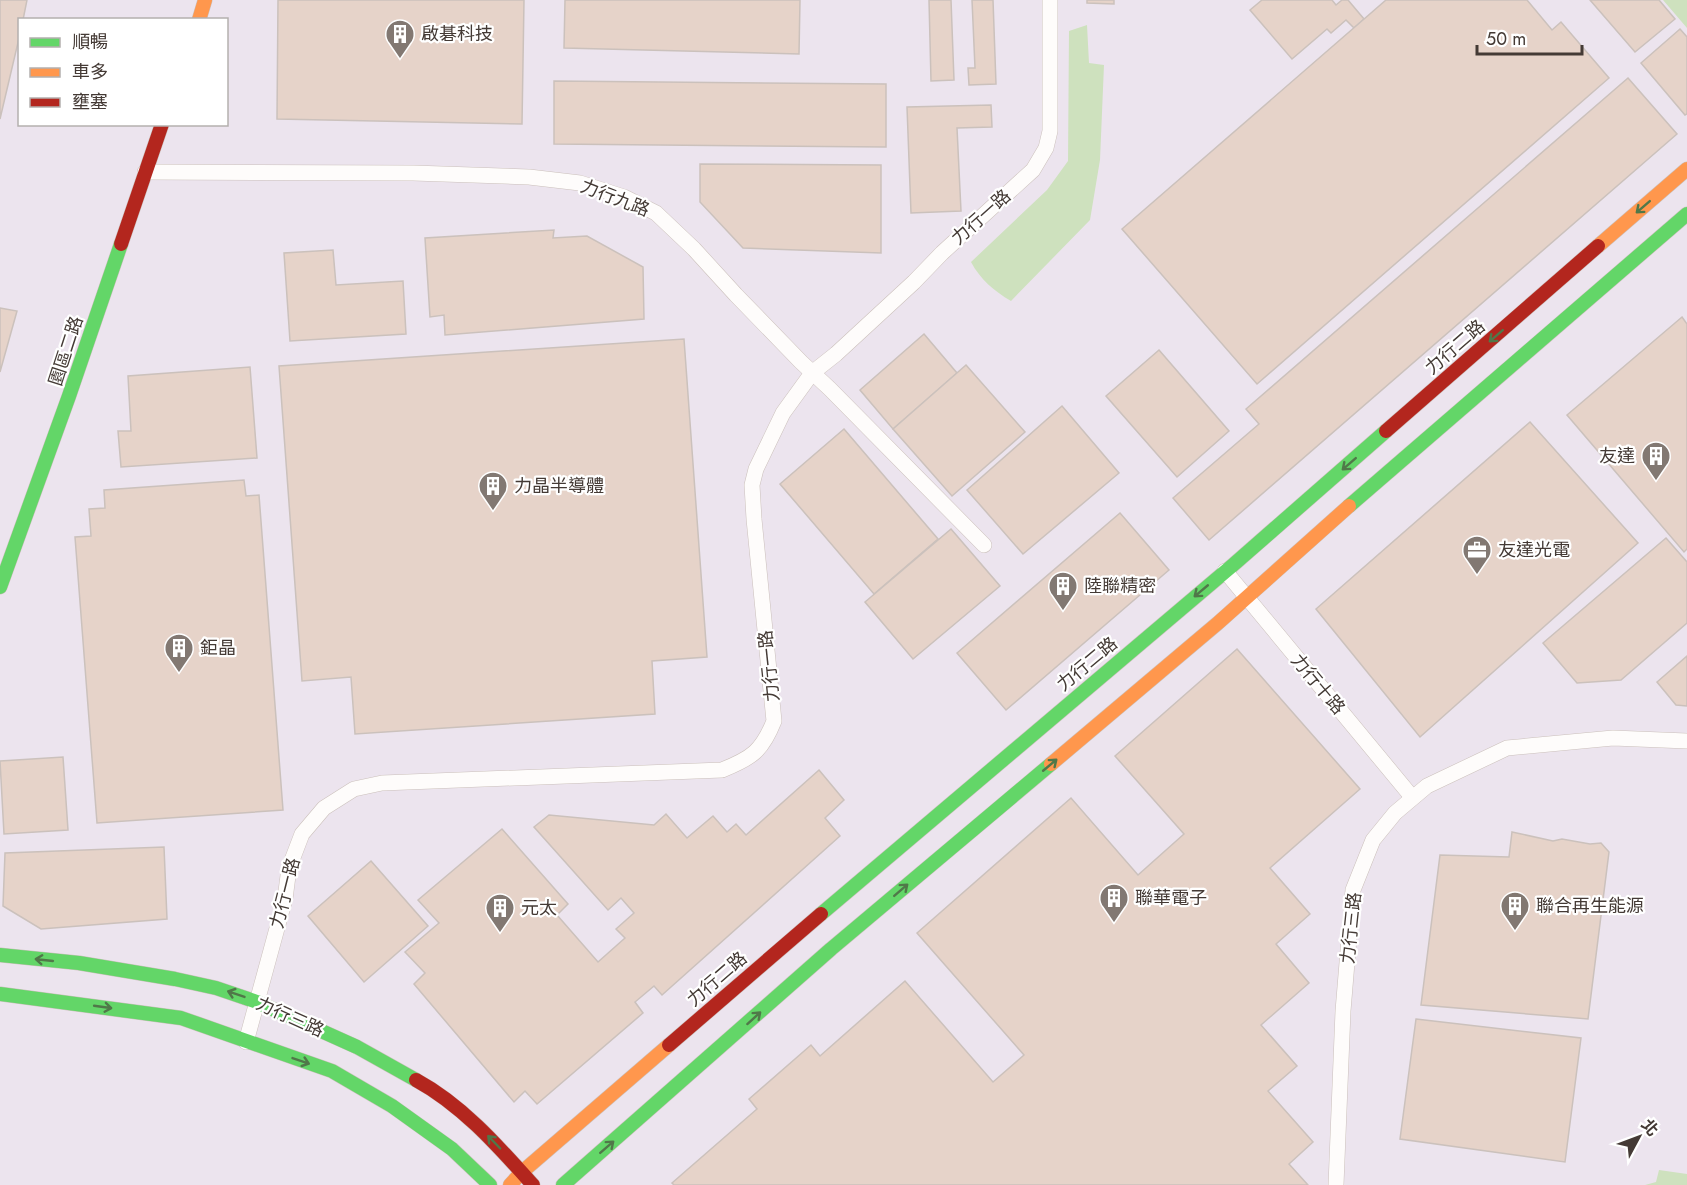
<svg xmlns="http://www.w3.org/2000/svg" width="1687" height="1185" font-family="Jost,'Noto Sans TC',sans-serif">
	<rect width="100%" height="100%" fill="#f6eae4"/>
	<!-- industrial -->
	<path fill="#ece4ee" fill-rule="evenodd" d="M0,0h1687v1185h-1687zM20,20h206v104h-206z"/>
	<!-- green -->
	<g fill="#cee1be">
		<polygon points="1663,0 1687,0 1687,28"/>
		<path d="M1087,25l2,38 15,2 -4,95 -10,60 -79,81c-17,-10 -31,-22 -40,-39l76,-72 21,-29 1,-130z"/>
		<polygon points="1659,1170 1687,1174 1687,1185 1645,1185 1656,1182"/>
	</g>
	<!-- building -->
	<g fill="#e6d3c9" stroke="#cbc1bc" stroke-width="1.5">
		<polygon points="0,0 27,0 23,20 20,20 20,34 0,119"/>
		<polygon points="278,0 524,0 522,124 277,119"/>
		<polygon points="565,0 800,0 799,54 564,48"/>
		<polygon points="929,0 951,0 954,80 931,81"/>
		<polygon points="972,0 993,0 996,84 969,85 968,68 975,68"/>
		<polygon points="1087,0 1114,0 1114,4 1087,3"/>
		<polygon points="1262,0 1332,0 1336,5 1342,0 1348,0 1364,19 1354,28 1346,20 1331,33 1327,29 1292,59 1250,10"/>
		<polygon points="1386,0 1527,0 1552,30 1561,22 1609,78 1257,384 1122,229"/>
		<polygon points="1590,0 1659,0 1675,19 1635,52"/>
		<polygon points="1680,29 1687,37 1687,114 1685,115 1641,63"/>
		<polygon points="1628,78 1677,134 1209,540 1173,498 1259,424 1246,409"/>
		<polygon points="554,81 886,84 886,147 554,144"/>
		<polygon points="991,105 992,127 957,128 961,211 911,213 907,107"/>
		<polygon points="700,164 881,165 881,253 743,248 700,202"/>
		<polygon points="554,230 553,238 587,236 643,267 644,319 445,335 444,315 430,317 425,238"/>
		<polygon points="333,250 336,285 403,281 406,334 290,341 284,253"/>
		<polygon points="0,308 17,311 0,372"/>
		<polygon points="1682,317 1687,324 1687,549 1684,552 1567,415"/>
		<polygon points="924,334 957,373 893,429 860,390"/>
		<polygon points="684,339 707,657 652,661 655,714 355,734 351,677 302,681 279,366"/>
		<polygon points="1159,350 1229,431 1177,477 1106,396"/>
		<polygon points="966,365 1025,432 952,496 893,429"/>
		<polygon points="250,367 257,458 121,467 118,431 131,431 128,376"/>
		<polygon points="1062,406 1119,473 1023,554 967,490"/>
		<polygon points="1530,422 1638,543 1420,737 1316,609"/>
		<polygon points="844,429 938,539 874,594 780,484"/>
		<polygon points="244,480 246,496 259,495 283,810 97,823 75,537 91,536 89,509 105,508 104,490"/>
		<polygon points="1120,513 1169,570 1006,710 957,653"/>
		<polygon points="951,529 1000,586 913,659 865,602"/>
		<polygon points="1666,538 1687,562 1687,623 1621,680 1577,683 1543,643"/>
		<polygon points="1237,649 1360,789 1270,868 1310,914 1276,944 1309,983 1261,1025 1297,1066 1268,1091 1313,1142 1289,1164 1308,1185 674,1185 672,1183 757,1109 749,1099 811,1045 820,1056 905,981 993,1082 1024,1055 917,933 1071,798 1138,875 1184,834 1115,756"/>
		<polygon points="1687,656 1687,706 1676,705 1657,682"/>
		<polygon points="63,757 68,830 4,834 0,761"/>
		<polygon points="819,770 844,800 825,818 840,836 662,995 654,986 635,1002 643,1013 537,1104 525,1091 514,1102 414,984 425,973 405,952 439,923 418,900 502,829 568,904 557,915 598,962 625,938 616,929 634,913 621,898 608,910 534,827 549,815 654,825 666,814 687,838 713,816 727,832 736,824 746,835"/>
		<polygon points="1512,832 1553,841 1562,839 1590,844 1601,843 1609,852 1588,1019 1421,1005 1440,855 1509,857"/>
		<polygon points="164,847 167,919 41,929 3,906 5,853"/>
		<polygon points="371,861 428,926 364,982 308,916"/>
		<polygon points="1416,1019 1581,1038 1565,1162 1400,1139"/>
	</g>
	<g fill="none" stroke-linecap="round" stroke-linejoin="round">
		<!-- street casing -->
		<g stroke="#cbc0bb" stroke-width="16">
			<g id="street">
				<polyline points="145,172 413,173 529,177 580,183 624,197 656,213 694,249 736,295 801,362 830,389 984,545"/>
				<polyline points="1225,571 1412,797"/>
				<path d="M246,1042l39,-143 4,-31 13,-34 22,-26 30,-19 28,-6 340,-13c30,-12 40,-19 52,-49l-20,-202 -2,-34 4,-16 27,-56 29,-40 24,-19 78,-72 28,-29 91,-83 13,-22 4,-17v-131"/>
				<polyline points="1336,1185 1343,1011 1353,890 1373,840 1395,813 1427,786 1507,748 1613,738 1687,741"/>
			</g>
		</g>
		<!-- fast casing -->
		<g stroke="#cbc0bb" stroke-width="15">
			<g id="fast">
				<polyline points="1349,506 1687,214"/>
				<polyline points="0,587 69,396 121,244"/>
				<polyline points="821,914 1233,565 1386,431"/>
				<polyline points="0,955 79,963 175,979 216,988 257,1002 357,1047 416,1080"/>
				<polyline points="0,994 181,1018 332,1071 392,1106 452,1149 490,1185"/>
				<polyline points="563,1185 831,949 1051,764"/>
			</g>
		</g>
		<!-- slow casing -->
		<g stroke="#cbc0bb" stroke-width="15">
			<g id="slow">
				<polyline points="199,20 205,0"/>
				<polyline points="1598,246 1687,169"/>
				<polyline points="1051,764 1218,623 1349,506"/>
				<polyline points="510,1185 522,1172 669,1045"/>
			</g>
		</g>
		<!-- jam casing -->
		<g stroke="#cbc0bb" stroke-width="15">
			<g id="jam">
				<polyline points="121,244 162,124"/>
				<polyline points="1386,431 1598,246"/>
				<polyline points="669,1045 821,914"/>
				<path d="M416,1080c46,25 82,66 117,105"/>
			</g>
		</g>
		<!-- street -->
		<use href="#street" stroke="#fefcfb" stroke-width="15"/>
		<!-- fast -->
		<use href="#fast" stroke="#63d668" stroke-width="14"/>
		<!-- slow -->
		<use href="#slow" stroke="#ff974d" stroke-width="14"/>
		<!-- jam -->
		<use href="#jam" stroke="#b3261e" stroke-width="14"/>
	</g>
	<!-- one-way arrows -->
	<defs><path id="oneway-shaft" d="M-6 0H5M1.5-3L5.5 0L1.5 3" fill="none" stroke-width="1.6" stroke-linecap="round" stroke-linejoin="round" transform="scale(1.5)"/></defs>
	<g stroke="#507849">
		<use href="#oneway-shaft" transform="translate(1643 207) rotate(139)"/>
		<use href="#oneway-shaft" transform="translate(1496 336) rotate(139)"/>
		<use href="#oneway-shaft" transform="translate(1349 464) rotate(139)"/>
		<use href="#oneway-shaft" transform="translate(1201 591) rotate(140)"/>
		<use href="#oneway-shaft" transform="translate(1050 765) rotate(-40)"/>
		<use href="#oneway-shaft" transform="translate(901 890) rotate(-41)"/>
		<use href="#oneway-shaft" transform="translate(44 960) rotate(-174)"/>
		<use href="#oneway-shaft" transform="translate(236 994) rotate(-161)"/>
		<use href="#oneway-shaft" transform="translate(103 1007) rotate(8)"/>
		<use href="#oneway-shaft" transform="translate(754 1018) rotate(-42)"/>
		<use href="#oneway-shaft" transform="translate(301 1061) rotate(19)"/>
		<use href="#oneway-shaft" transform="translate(494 1142) rotate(-134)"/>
		<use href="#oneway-shaft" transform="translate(607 1147) rotate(-41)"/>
	</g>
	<!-- icons -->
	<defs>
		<g id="building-pin" transform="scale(1.5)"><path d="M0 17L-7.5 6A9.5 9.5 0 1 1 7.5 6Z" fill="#827872" stroke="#fff"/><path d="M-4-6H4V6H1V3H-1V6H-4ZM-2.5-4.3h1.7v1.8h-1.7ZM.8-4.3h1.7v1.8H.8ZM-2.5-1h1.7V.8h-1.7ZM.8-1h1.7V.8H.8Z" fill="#fff"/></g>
		<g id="office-pin" transform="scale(1.5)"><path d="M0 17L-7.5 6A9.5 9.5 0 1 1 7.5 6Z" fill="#827872" stroke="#fff"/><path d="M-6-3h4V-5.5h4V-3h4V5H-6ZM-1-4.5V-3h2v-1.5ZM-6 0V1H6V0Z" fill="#fff"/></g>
	</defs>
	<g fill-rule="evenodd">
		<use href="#building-pin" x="400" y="34"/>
		<use href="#building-pin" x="1656" y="456"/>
		<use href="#building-pin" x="493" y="486"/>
		<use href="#office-pin" x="1477" y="550"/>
		<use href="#building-pin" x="1063" y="586"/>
		<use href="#building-pin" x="179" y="648"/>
		<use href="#building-pin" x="1114" y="898"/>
		<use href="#building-pin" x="1515" y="906"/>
		<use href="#building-pin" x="500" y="908"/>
	</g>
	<g text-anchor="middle" stroke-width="4.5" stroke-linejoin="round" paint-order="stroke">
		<!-- poi labels -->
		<g font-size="18" fill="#443a35" stroke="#fff" text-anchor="start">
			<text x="421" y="40">啟碁科技</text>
			<text x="1635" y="462" text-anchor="end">友達</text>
			<text x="514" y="492">力晶半導體</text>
			<text x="1498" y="556">友達光電</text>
			<text x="1084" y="592">陸聯精密</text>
			<text x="200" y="654">鉅晶</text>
			<text x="1135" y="904">聯華電子</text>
			<text x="1536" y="912">聯合再生能源</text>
			<text x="521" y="914">元太</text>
		</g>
		<!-- street labels -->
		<g font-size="18" fill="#443a35" stroke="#fff">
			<text transform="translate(615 198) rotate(21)" y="6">力行九路</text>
			<text transform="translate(981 217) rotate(-42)" y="6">力行一路</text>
			<text transform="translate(1455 347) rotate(-41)" y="6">力行二路</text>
			<text transform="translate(66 351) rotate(-72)" y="6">園區二路</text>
			<text transform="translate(1087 664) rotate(-40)" y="6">力行二路</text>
			<text transform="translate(769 666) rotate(-96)" y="6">力行一路</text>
			<text transform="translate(1318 684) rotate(50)" y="6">力行十路</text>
			<text transform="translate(285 893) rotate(-76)" y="6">力行一路</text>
			<text transform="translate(1351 928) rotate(-84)" y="6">力行三路</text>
			<text transform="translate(717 979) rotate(-41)" y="6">力行二路</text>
			<text transform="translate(290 1017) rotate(24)" y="6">力行三路</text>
		</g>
	</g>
	<!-- legend -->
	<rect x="18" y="18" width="210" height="108" fill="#ffffff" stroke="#b4b0ae" stroke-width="1.5"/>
	<rect x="30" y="38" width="30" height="9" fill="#63d668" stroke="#b4b0ae" stroke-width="1.5"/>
	<text x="72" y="48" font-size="18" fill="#443a35">順暢</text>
	<rect x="30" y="68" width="30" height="9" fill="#ff974d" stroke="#b4b0ae" stroke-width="1.5"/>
	<text x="72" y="78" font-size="18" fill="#443a35">車多</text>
	<rect x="30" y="98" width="30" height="9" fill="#b3261e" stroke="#b4b0ae" stroke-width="1.5"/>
	<text x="72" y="108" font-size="18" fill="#443a35">壅塞</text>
	<!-- north arrow -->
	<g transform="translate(1639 1137) rotate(49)" stroke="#ffffff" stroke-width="4.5" paint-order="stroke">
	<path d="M0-4.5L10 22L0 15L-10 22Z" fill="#443a35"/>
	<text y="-9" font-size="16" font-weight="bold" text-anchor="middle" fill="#443a35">北</text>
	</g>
	<!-- scale -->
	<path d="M1477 45v9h105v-9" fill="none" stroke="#443a35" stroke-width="3"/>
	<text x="1486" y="45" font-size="18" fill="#443a35" stroke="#ffffff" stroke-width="4.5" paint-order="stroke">50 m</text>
</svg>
